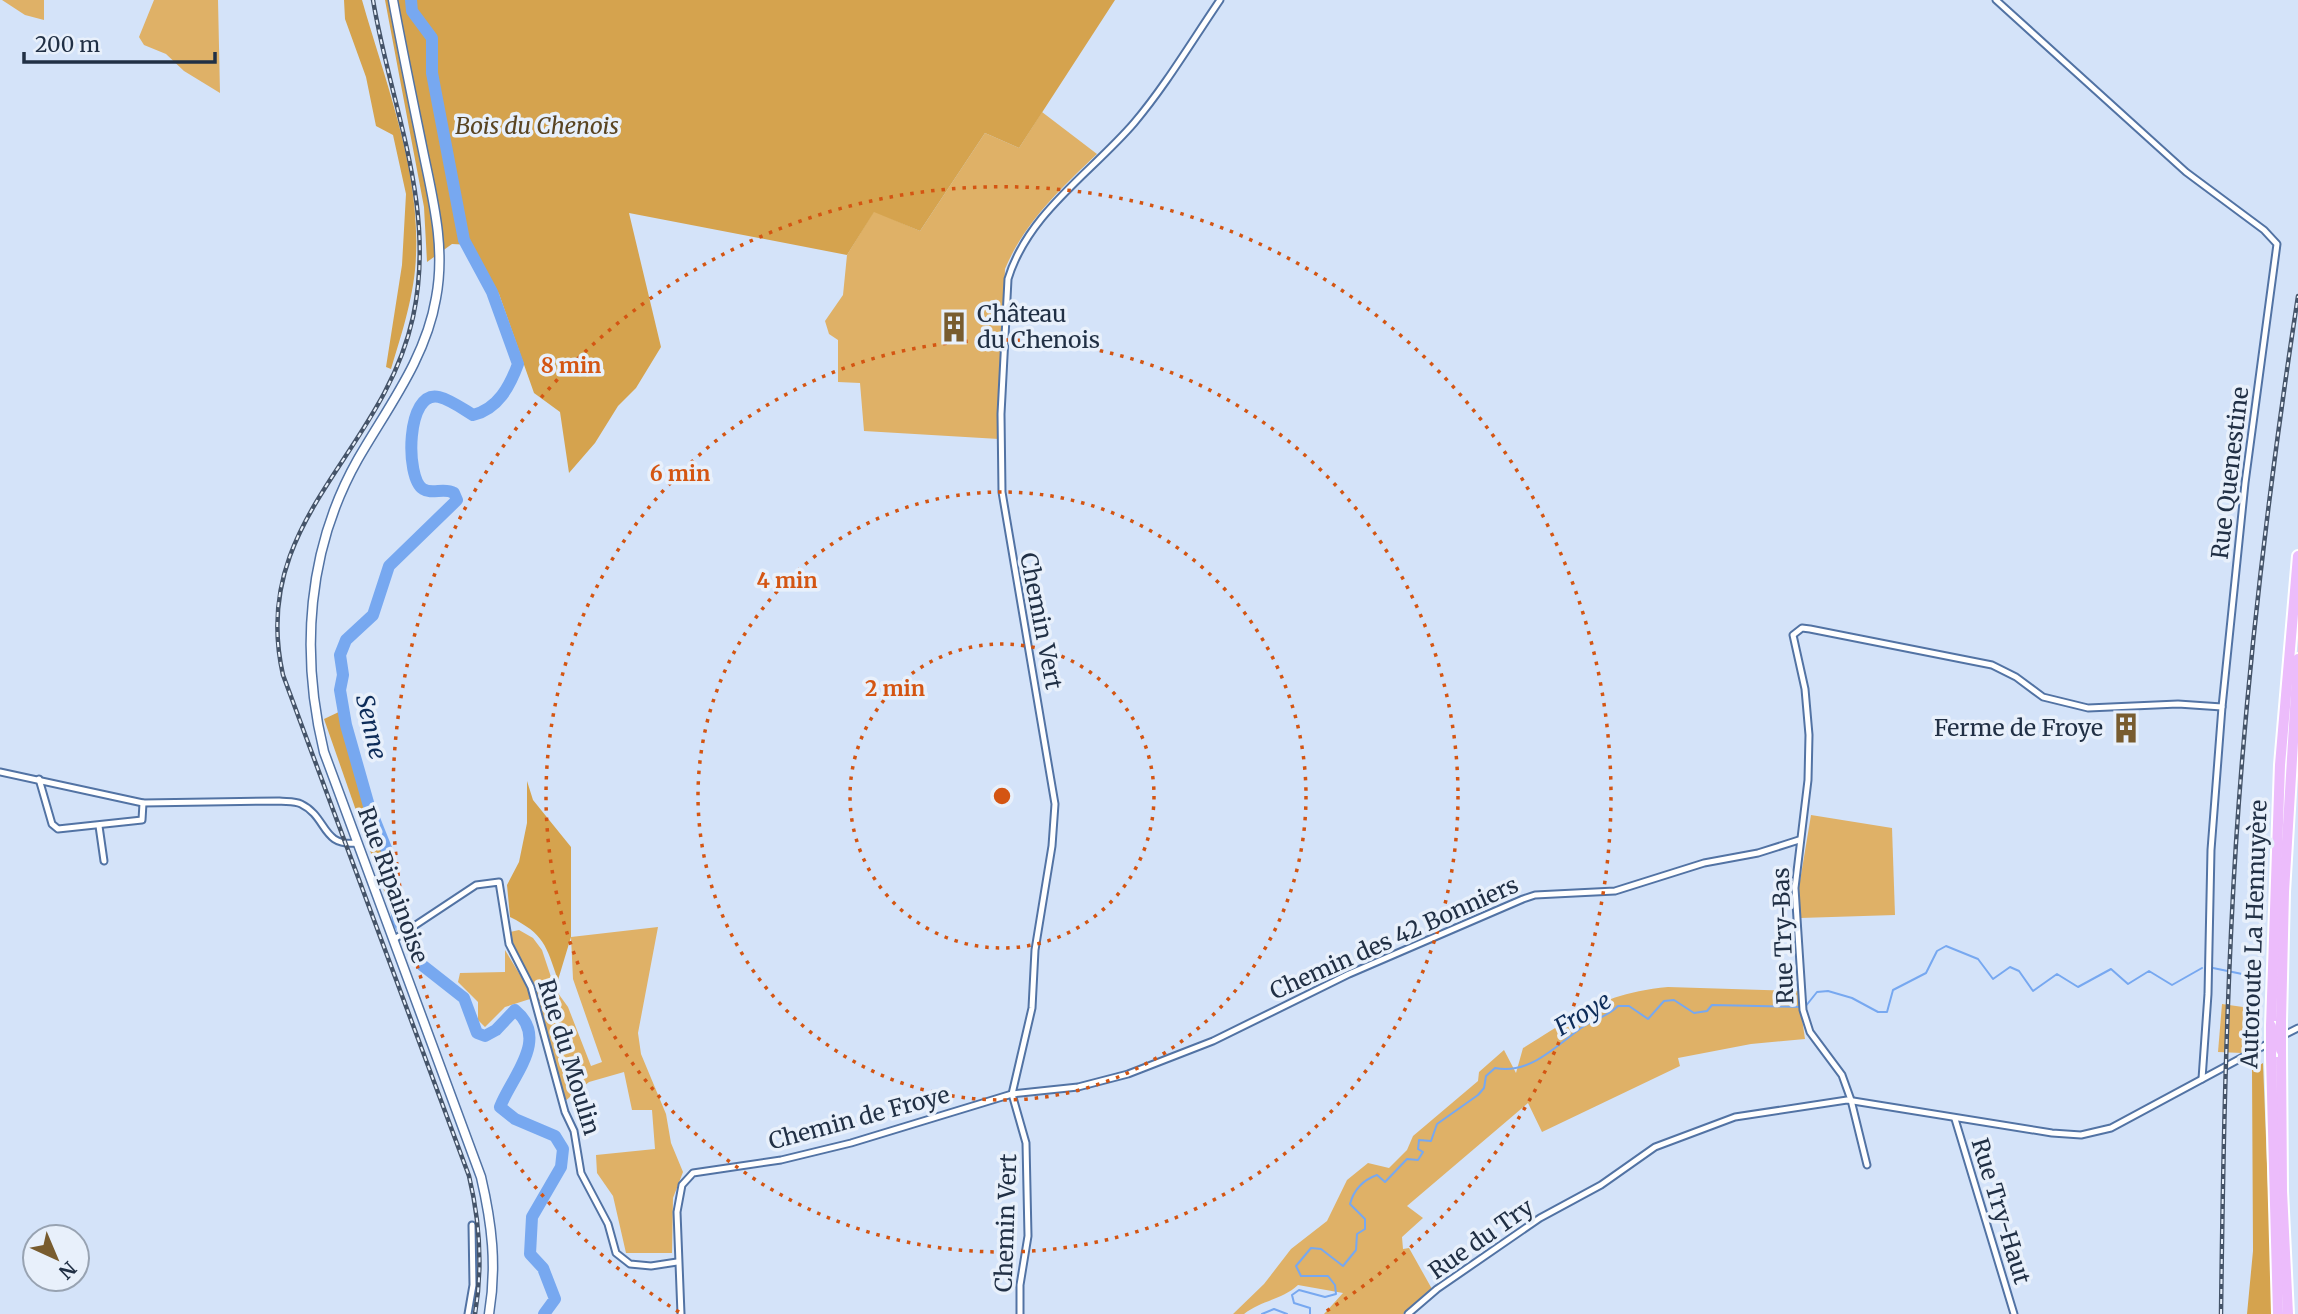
<svg xmlns="http://www.w3.org/2000/svg" width="2298" height="1314" font-family="Merriweather,serif">
	<rect width="100%" height="100%" fill="#d4e3f9"/>
	<!-- green -->
	<g fill="#dfb167">
		<polygon points="2,0 44,0 44,20 25,15"/>
		<polygon points="154,0 218,0 220,93 184,71 166,54 144,45 139,37"/>
		<path d="M1042,112l55,42c-36,34 -73,69 -92,115l-6,170 -135,-8 -4,-48 -22,-1v-42l-9,-6 -4,-13 18,-26 4,-40 27,-44 46,20 65,-98 34,15z"/>
		<polygon points="1811,815 1892,828 1895,915 1800,918 1799,887"/>
		<polygon points="658,927 638,1033 641,1054 666,1114 671,1143 683,1172 673,1198 672,1253 626,1253 613,1196 597,1173 596,1155 655,1149 652,1110 632,1110 624,1072 589,1082 565,1101 535,989 510,937 510,932 519,930 533,938 542,950 555,989 568,1007 591,1066 602,1062 573,979 571,937"/>
		<polygon points="505,950 528,988 530,999 505,1007 485,1027 478,1020 478,1002 458,982 460,973 505,972"/>
		<path d="M1668,987l130,4 7,48 -54,5 -73,14 2,8 -138,66 -14,-29 -121,103 16,12 -21,19 1,12 6,-1 23,41 -29,25h-79l19,-21 -45,-8c-16,15 -37,15 -54,29h-11l31,-30 27,-35 36,-28 20,-41 21,-17 21,5 18,-18 6,-14 65,-55 1,-9 25,-22 12,23 7,-25c54,-33 80,-55 145,-61z"/>
		<polygon points="2222,1004 2243,1007 2242,1053 2218,1052"/>
	</g>
	<!-- forest -->
	<g fill="#d5a34e">
		<path d="M344,0h18c23,81 58,169 54,255 -1,38 -14,78 -25,114l-5,-2 16,-102 4,-71 -13,-59 -17,-9 -10,-49 -21,-58z"/>
		<polygon points="385,0 1115,0 1019,148 985,133 920,231 874,212 847,255 629,213 661,347 636,388 618,406 595,443 569,473 560,412 534,393 499,294 472,245 452,244 427,262 424,207"/>
		<polygon points="343,710 384,851 388,902 324,719"/>
		<path d="M527,781l6,19 38,47v90l-13,43c-12,-35 -14,-46 -48,-63l-3,-32 12,-23 8,-39z"/>
		<polygon points="2263,1063 2273,1314 2247,1314 2253,1251 2252,1070"/>
	</g>
	<g fill="none" stroke-linecap="round" stroke-linejoin="round">
		<!-- stream -->
		<g stroke="#77a8f0" stroke-width="2">
			<polyline points="2213,968 2247,975"/>
			<polyline points="1262,1314 1274,1309 1287,1314"/>
			<path d="M1310,1314v-6l-16,-5 -2,-8 7,-5 26,7 11,-3 -1,-9 -7,-9h-27l-5,-10 15,-18 10,1 22,17 13,-16 1,-16 8,-5v-10l-15,-15c4,-15 13,-24 27,-29l8,7 22,-23 11,1 5,-8 -5,-3 1,-9 12,1 6,-17 41,-29 6,-7 2,-12 9,-8c34,7 60,-21 86,-40 13,-9 26,-11 37,-22h11l19,13 16,-18 10,-1 20,13 13,-2 5,-6 93,2 12,-15 11,-1 24,7 26,14h9l6,-22 33,-17 11,-22 9,-5 32,13 15,20 17,-12 9,4 14,20 24,-17 21,13 33,-18 17,15 21,-13 23,14 30,-17"/>
		</g>
		<!-- river -->
		<path stroke="#77a8f0" stroke-width="12" d="M411,0l1,11 20,27v35l32,167 28,52 26,72c-8,22 -20,45 -45,51 -10,-6 -22,-15 -34,-18 -33,-8 -34,81 -16,92 9,6 21,-2 31,4l3,7 -68,66 -16,49 -27,25 -6,15 3,20 -3,15 6,35 23,81 18,45 11,70 24,44 42,33 13,35 8,3 11,-6 19,-20c35,29 -3,66 -15,97l15,12 40,17 8,13 -2,18 -29,50 -2,37 13,14 12,31 -11,15"/>
		<!-- street casing -->
		<g stroke="#5273a4" stroke-width="9">
			<g id="street">
				<polyline points="1996,0 2186,172 2264,230 2277,244 2245,483 2222,707 2211,850 2208,994 2202,1079"/>
				<path d="M0,772l143,31 136,-2c6,1 16,0 22,3 27,13 20,43 56,39"/>
				<polyline points="39,779 52,824 58,829 142,820 143,803"/>
				<polyline points="99,826 104,861"/>
				<polyline points="393,940 476,885 499,882 509,944 531,987 565,1112 574,1131 581,1173 608,1224 616,1253 630,1264 651,1266 677,1262"/>
				<polyline points="2282,1036 2298,1028"/>
				<polyline points="1955,1119 2014,1314"/>
				<polyline points="1867,1165 1851,1100 1842,1075 1810,1032 1803,1010 1795,888 1808,780 1809,735 1805,689 1793,635 1802,628 1810,629 1992,665 2016,677 2043,697 2088,708 2178,704 2222,707"/>
				<polyline points="468,1314 473,1285 472,1225"/>
				<polyline points="681,1314 677,1212 682,1185 693,1173 781,1160 851,1143 1012,1094 1078,1087 1128,1074 1213,1041 1349,974 1523,899 1535,895 1615,891 1704,863 1758,853 1799,840"/>
				<path d="M1020,1314v-29l8,-49 -2,-93 -14,-49 20,-86 3,-58 17,-104 3,-42 -53,-312 -1,-78 7,-135c20,-66 83,-106 126,-156 32,-38 58,-82 86,-123"/>
				<polyline points="1408,1314 1437,1289 1540,1218 1601,1185 1655,1147 1735,1117 1847,1100 2052,1133 2081,1135 2111,1128 2271,1042"/>
			</g>
		</g>
		<!-- secondary casing -->
		<g stroke="#5273a4" stroke-width="11">
			<path id="secondary" d="M393,0c9,49 19,97 29,146 10,50 24,100 14,152 -10,60 -48,109 -78,161 -51,90 -58,194 -34,293l157,425c11,47 16,89 8,137"/>
		</g>
		<!-- highway casing -->
		<g stroke="#fff" stroke-width="14">
			<g id="highway">
				<polyline points="2281,1021 2284,892 2298,659"/>
				<polyline points="2271,1026 2280,765 2298,556"/>
				<polyline points="2281,1050 2282,1191 2288,1314"/>
				<polyline points="2271,1057 2278,1314"/>
			</g>
		</g>
		<!-- street -->
		<use href="#street" stroke="#fff" stroke-width="5"/>
		<!-- secondary -->
		<use href="#secondary" stroke="#fff" stroke-width="8"/>
		<!-- highway -->
		<use href="#highway" stroke="#ecbcfb" stroke-width="10"/>
		<!-- rail casing -->
		<g stroke="#455469" stroke-width="4.5">
			<g id="rail">
				<path d="M373,0c18,108 64,206 40,317 -30,138 -165,204 -130,358l186,501c11,46 14,91 6,138"/>
				<path d="M2221,1314c2,-157 5,-314 15,-471 12,-183 34,-365 62,-547"/>
			</g>
		</g>
		<!-- rail -->
		<use href="#rail" stroke="#e8f0fb" stroke-width="2" stroke-dasharray="5" stroke-linecap="butt"/>
		<!-- highway-bridge casing -->
		<g stroke="#fff" stroke-width="14" stroke-linecap="butt">
			<g id="highway-bridge">
				<polyline points="2281,1021 2281,1050"/>
				<polyline points="2271,1057 2271,1026"/>
			</g>
		</g>
		<!-- highway-bridge -->
		<use href="#highway-bridge" stroke="#ecbcfb" stroke-width="10"/>
	</g>
	<!-- distance rings -->
	<g fill="none" stroke="#d45512" stroke-width="3.5" stroke-dasharray="3.5 7">
		<circle cx="1002" cy="796" r="152"/>
		<circle cx="1002" cy="796" r="304"/>
		<circle cx="1002" cy="796" r="456"/>
		<path d="M679 1312A609 609 0 1 1 1325 1312"/>
	</g>
	<!-- icons -->
	<defs>
		<g id="building-bare" transform="scale(2.415)"><path d="M-4-6H4V6H1V3H-1V6H-4ZM-2.5-4.3h1.7v1.8h-1.7ZM.8-4.3h1.7v1.8H.8ZM-2.5-1h1.7V.8h-1.7ZM.8-1h1.7V.8H.8Z" fill="#785c2f" stroke="#e8f0fb" stroke-width="2.5" paint-order="stroke"/></g>
	</defs>
	<g fill-rule="evenodd">
		<use href="#building-bare" x="954" y="327"/>
		<use href="#building-bare" x="2126" y="728"/>
	</g>
	<g text-anchor="middle" stroke-width="7" stroke-linejoin="round" paint-order="stroke">
		<!-- park labels -->
		<g font-size="23" font-style="italic" fill="#5a4421" stroke="#e8f0fb">
			<text x="537" y="134">Bois du Chenois</text>
		</g>
		<!-- poi labels -->
		<g font-size="23" fill="#213045" stroke="#e8f0fb" text-anchor="start">
			<text x="977" y="322">Château<tspan x="977" dy="26">du Chenois</tspan></text>
			<text x="2103" y="736" text-anchor="end">Ferme de Froye</text>
		</g>
		<!-- street labels -->
		<g font-size="23" fill="#213045" stroke="#e8f0fb">
			<text transform="translate(2230 473) rotate(-83)" y="8">Rue Quenestine</text>
			<text transform="translate(1041 621) rotate(79)" y="8">Chemin Vert</text>
			<text transform="translate(393 885) rotate(70)" y="8">Rue Ripainoise</text>
			<text transform="translate(2254 934) rotate(-88)" y="8">Autoroute La Hennuyère</text>
			<text transform="translate(1783 936) rotate(-92)" y="8">Rue Try-Bas</text>
			<text transform="translate(1394 938) rotate(-24)" y="8">Chemin des 42 Bonniers</text>
			<text transform="translate(569 1057) rotate(73)" y="8">Rue du Moulin</text>
			<text transform="translate(859 1118) rotate(-15)" y="8">Chemin de Froye</text>
			<text transform="translate(2001 1211) rotate(73)" y="8">Rue Try-Haut</text>
			<text transform="translate(1006 1223) rotate(-88)" y="8">Chemin Vert</text>
			<text transform="translate(1481 1239) rotate(-35)" y="8">Rue du Try</text>
		</g>
		<!-- water labels -->
		<g font-size="24" font-style="italic" fill="#0d2c59" stroke="#e8f0fb">
			<text transform="translate(371 727) rotate(77)" y="8">Senne</text>
			<text transform="translate(1583 1014) rotate(-31)" y="8">Froye</text>
		</g>
	</g>
	<circle cx="1002" cy="796" r="10" fill="#d45512" stroke="#e8f0fb" stroke-width="3.5"/>
	<g font-size="21" text-anchor="middle" font-weight="bold" fill="#d45512" stroke="#e8f0fb" stroke-width="7" stroke-linejoin="round" paint-order="stroke">
		<text x="571" y="373">8 min</text>
		<text x="680" y="481">6 min</text>
		<text x="787" y="588">4 min</text>
		<text x="895" y="696">2 min</text>
	</g>
	<!-- north arrow -->
	<g transform="translate(56 1258) rotate(136)"><circle r="33" fill="#e8f0fb" stroke="#98a3b2" stroke-width="2"/>
	<path d="M0-5L12 26L0 18L-12 26Z" fill="#785c2f"/>
	<text y="-10" font-size="19" font-weight="bold" text-anchor="middle" fill="#213045">N</text>
	</g>
	<!-- scale -->
	<path d="M24 52v10h191v-10" fill="none" stroke="#213045" stroke-width="3.5"/>
	<text x="35" y="52" font-size="21" fill="#213045" stroke="#e8f0fb" stroke-width="5" paint-order="stroke">200 m</text>
</svg>
